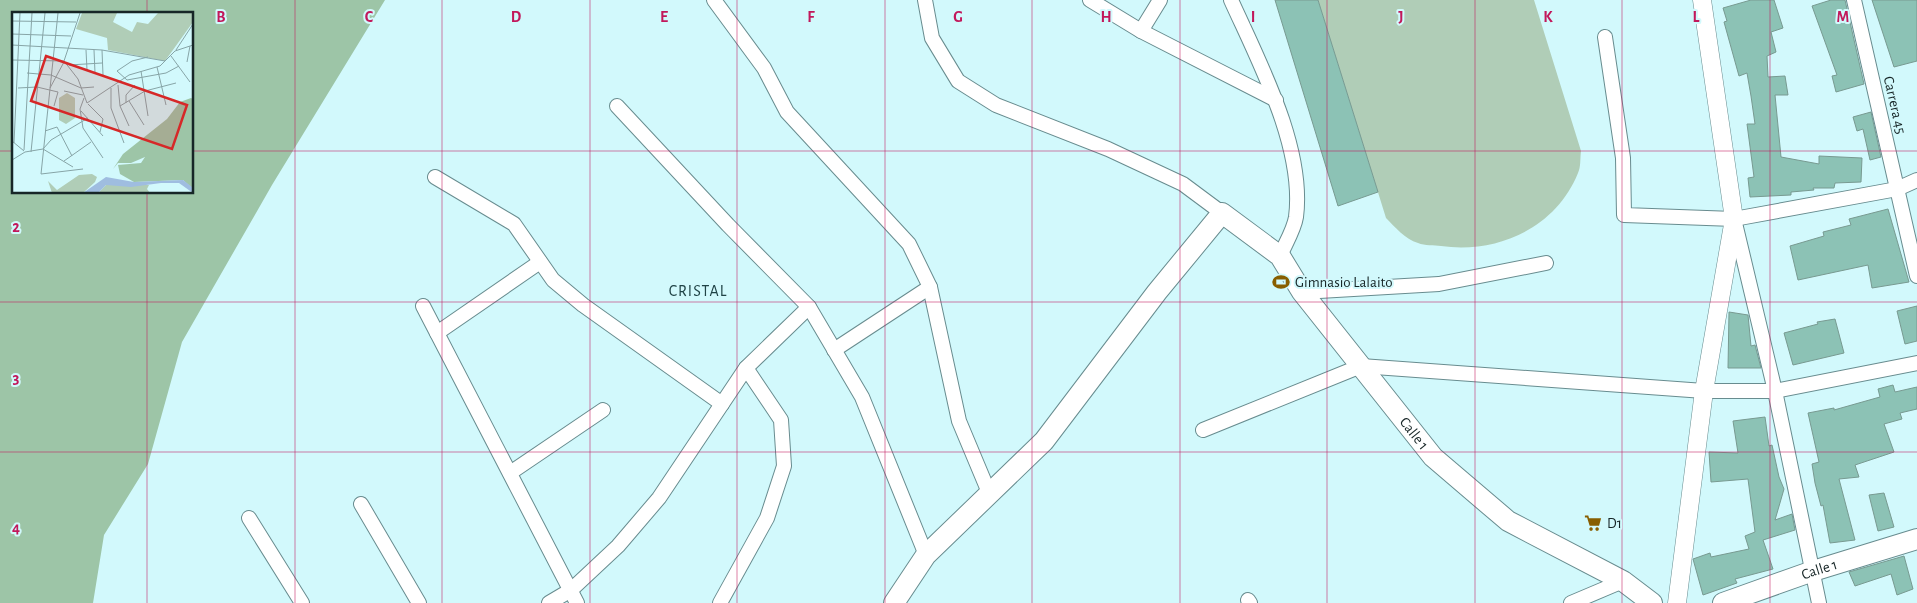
<svg xmlns="http://www.w3.org/2000/svg" width="1917" height="603" font-family="'Alegreya Sans',sans-serif">
	<rect width="100%" height="100%" fill="#d2f9fc"/>
	<!-- green -->
	<path fill="#b0cdb7" d="M1318,0h216l47,151c-1,7 0,16 -3,22 -22,55 -81,81 -137,73 -7,-1 -16,0 -23,-3 -13,-4 -23,-16 -32,-25z"/>
	<!-- forest -->
	<path fill="#9dc5a7" fill-rule="evenodd" d="M0,0h385l-113,185 -90,157 -34,122 -44,71 -11,68h-93zM14,14h178v178h-178z"/>
	<!-- building -->
	<g fill="#8cc2b5" stroke="#789a91">
		<polygon points="1275,0 1318,0 1378,192 1338,206"/>
		<polygon points="1751,0 1774,0 1783,28 1771,32 1776,52 1767,56 1768,77 1785,76 1788,95 1775,95 1781,157 1819,164 1819,156 1862,158 1861,182 1835,183 1834,188 1813,188 1814,190 1791,192 1791,195 1750,197 1748,178 1754,177 1747,124 1755,124 1751,96 1747,73 1739,76 1724,22 1727,21 1723,8"/>
		<polygon points="1831,0 1845,0 1864,84 1836,92 1832,76 1837,75 1812,6"/>
		<polygon points="1872,0 1917,0 1917,61 1894,67"/>
		<polygon points="1871,112 1881,157 1870,160 1863,129 1857,131 1853,117"/>
		<polygon points="1888,209 1909,282 1872,288 1868,265 1798,280 1790,246 1824,236 1823,232 1851,225 1849,219"/>
		<polygon points="1917,306 1917,341 1905,344 1897,311"/>
		<polygon points="1729,312 1748,315 1751,346 1755,345 1761,368 1728,368"/>
		<polygon points="1835,319 1844,353 1793,365 1784,333 1818,324 1817,322"/>
		<polygon points="1893,385 1895,392 1917,387 1917,409 1900,413 1902,419 1884,424 1894,452 1855,465 1859,477 1839,479 1855,540 1830,543 1823,505 1821,506 1815,483 1812,464 1819,462 1808,413 1834,408 1834,410 1880,397 1878,389"/>
		<polygon points="1765,417 1769,446 1772,445 1779,477 1784,489 1775,520 1792,514 1795,530 1763,540 1773,569 1735,579 1737,583 1703,595 1693,559 1710,553 1711,557 1749,549 1745,536 1755,532 1748,479 1711,482 1709,452 1738,453 1733,421"/>
		<polygon points="1884,493 1894,527 1878,531 1869,495"/>
		<polygon points="1904,556 1913,589 1897,595 1891,574 1855,586 1849,572"/>
	</g>
	<g fill="none" stroke-linecap="round" stroke-linejoin="round">
		<!-- minor casing -->
		<g stroke="#688c8f" stroke-width="16">
			<g id="minor">
				<polyline points="714,0 764,68 787,112 909,244 930,287 959,421 990,495"/>
				<polyline points="925,0 932,38 958,81 996,105 1108,149 1183,184 1222,213"/>
				<polyline points="1090,0 1141,31 1276,100"/>
				<path d="M1231,0c28,62 74,148 65,217 -2,13 -11,27 -16,39"/>
				<polyline points="1854,0 1917,276"/>
				<polyline points="1141,31 1160,0"/>
				<polyline points="1605,37 1623,158 1624,215 1734,219 1897,189 1917,180"/>
				<polyline points="617,106 728,225 809,307 862,397 926,555"/>
				<polyline points="435,177 514,224 553,280 583,305 722,404"/>
				<polyline points="1735,223 1775,391 1819,603"/>
				<polyline points="1302,292 1439,284 1546,263"/>
				<polyline points="423,306 577,603"/>
				<polyline points="437,333 540,262"/>
				<polyline points="834,350 930,287"/>
				<polyline points="1203,430 1361,366 1704,391 1775,391 1917,363"/>
				<polyline points="510,473 603,410"/>
				<polyline points="361,504 419,603"/>
				<polyline points="249,518 302,603"/>
				<polyline points="1248,600 1250,603"/>
				<polyline points="549,603 571,590 618,546 659,498 746,368 809,307"/>
				<polyline points="720,603 767,518 784,466 781,420 746,368"/>
				<polyline points="1571,603 1623,581"/>
			</g>
		</g>
		<!-- tertiary casing -->
		<g stroke="#688c8f" stroke-width="19">
			<polyline id="tertiary" points="1677,603 1704,391 1734,219 1702,0"/>
		</g>
		<!-- secondary casing -->
		<g stroke="#688c8f" stroke-width="22">
			<g id="secondary">
				<path id="s1" d="M894,603l32,-48 118,-114 113,-149 65,-79 58,43 22,36 131,165 75,64 115,60 29,22"/>
				<path id="s2" d="M1723,603l90,-32 104,-32"/>
			</g>
		</g>
		<!-- minor -->
		<use href="#minor" stroke="#fff" stroke-width="14"/>
		<!-- tertiary -->
		<use href="#tertiary" stroke="#fff" stroke-width="18"/>
		<!-- secondary -->
		<use href="#secondary" stroke="#fff" stroke-width="20"/>
	</g>
	<!-- grid -->
	<path fill="none" stroke="#c2185b" stroke-width="1" stroke-opacity="0.55" d="M147,0v14M295,0v603M442,0v603M590,0v603M737,0v603M885,0v603M1032,0v603M1180,0v603M1327,0v603M1475,0v603M1622,0v603M1770,0v603M0,151h14M192,151h1725M147,192v411M0,302h1917M0,452h1917"/>
	<!-- icons -->
	<defs>
		<g id="stadium-bare" transform="scale(1.35)"><path d="M0-5a6.5 5 0 1 0 0 10a6.5 5 0 1 0 0-10ZM-3.5-1.8h7v3.6h-7Z" fill="#885e00" stroke="#d2f9fc" stroke-width="2.5" paint-order="stroke"/></g>
		<g id="supermarket-bare" transform="scale(1.35)"><path d="M-6-5.5h2.5l.6 2H6L4.5 2H-2.5L-4.4-4H-6ZM-1.5 3.2a1.3 1.3 0 1 0 .1 0ZM3 3.2a1.3 1.3 0 1 0 .1 0Z" fill="#885e00" stroke="#d2f9fc" stroke-width="2.5" paint-order="stroke"/></g>
	</defs>
	<g fill-rule="evenodd">
		<use href="#stadium-bare" x="1281" y="282"/>
		<use href="#supermarket-bare" x="1593" y="523"/>
	</g>
	<g text-anchor="middle" stroke-width="4" stroke-linejoin="round" paint-order="stroke">
		<!-- street labels -->
		<g font-size="15" fill="#172627" stroke="#d2f9fc">
			<text transform="translate(1895 105) rotate(77)" y="5">Carrera 45</text>
			<text dy="5" stroke="none"><textPath href="#s1" startOffset="806">Calle 1</textPath></text>
			<text dy="5" stroke="none"><textPath href="#s2" startOffset="102">Calle 1</textPath></text>
		</g>
		<!-- poi labels -->
		<g font-size="15" fill="#172627" stroke="#d2f9fc" text-anchor="start">
			<text x="1295" y="287">Gimnasio Lalaito</text>
			<text x="1607" y="528">D1</text>
		</g>
		<!-- neighbourhood labels -->
		<g font-size="16" letter-spacing="1" fill="#204346" stroke="#d2f9fc">
			<text x="698" y="296">CRISTAL</text>
		</g>
	</g>
	<!-- overview -->
	<g transform="translate(12 12)">
		<rect width="181" height="181" fill="#d2f9fc"/>
		<path d="M70,1h35l-4,9 19,10 5,-10 11,2 10,-11h35v9l-28,39 -57,-11 -1,-12 -31,-9zM55,81l8,5v20l-9,6 -7,-4v-22zM80,162l5,3 -2,5 -12,11h-31l-4,-12 9,9 22,-15zM94,173h43l-2,4 3,4h-52z" fill="#b0cdb7"/>
		<path d="M179,86l2,1v90l-10,-9 -49,2 -14,-8 -2,-9 23,-2 4,-6 -14,6h-13l-5,6 10,-15 44,-35 13,-17z" fill="#9dc5a7"/>
		<path d="M94,165l28,5 49,-2 9,7 1,6 -14,-10h-18l-30,4 -25,-2 -8,8h-15z" fill="#9fbde0"/>
		<path fill="none" stroke="#87a5a7" stroke-width="1" d="M46,1l-17,161 42,-5M0,9l64,1M0,22l59,2M0,33l90,5 63,11M74,38l1,20M82,38l1,23M90,38l1,25M164,38l17,-26M159,44l19,26M136,45l-16,4 -15,10 10,9 39,-7 13,-7M0,48l52,1 14,18 9,24 42,-28 31,-9 15,-15 18,-6M52,49l16,-48M175,50l3,-16M57,53l33,-2M145,55l9,38M129,59l7,45M15,61l24,2 30,13 13,-1M106,73l2,21 9,20M6,76l19,-1 21,5 -4,14M38,76l14,-26M99,76v20l13,35M52,79l19,4M72,86l-4,11 3,19 20,30M117,89l15,24M114,91v-8l9,-10M76,92l15,15 -3,13M108,94l25,-15 31,-8M69,99l22,25M33,119l12,-4 15,29M0,129l12,10M2,131l6,-130M31,137l30,18M12,138l8,-137M19,140l14,-139M0,148l13,-8 18,-3 8,-9 37,-22M52,149l27,-19"/>
		<path fill="#d62828" fill-opacity="0.15" stroke="#d62828" stroke-width="2.5" d="M34,44l141,49 -15,44 -141,-48z"/>
		<rect width="181" height="181" fill="none" stroke="#172627" stroke-width="2.5"/>
	</g>
	<g font-size="16" text-anchor="middle" font-weight="bold" fill="#c2185b" stroke="#d2f9fc" stroke-width="4" stroke-linejoin="round" paint-order="stroke">
		<text x="221" y="22">B</text>
		<text x="369" y="22">C</text>
		<text x="516" y="22">D</text>
		<text x="664" y="22">E</text>
		<text x="811" y="22">F</text>
		<text x="958" y="22">G</text>
		<text x="1106" y="22">H</text>
		<text x="1253" y="22">I</text>
		<text x="1401" y="22">J</text>
		<text x="1548" y="22">K</text>
		<text x="1696" y="22">L</text>
		<text x="1843" y="22">M</text>
		<text x="16" y="232">2</text>
		<text x="16" y="383">3</text>
		<text x="16" y="533">4</text>
	</g>
</svg>
